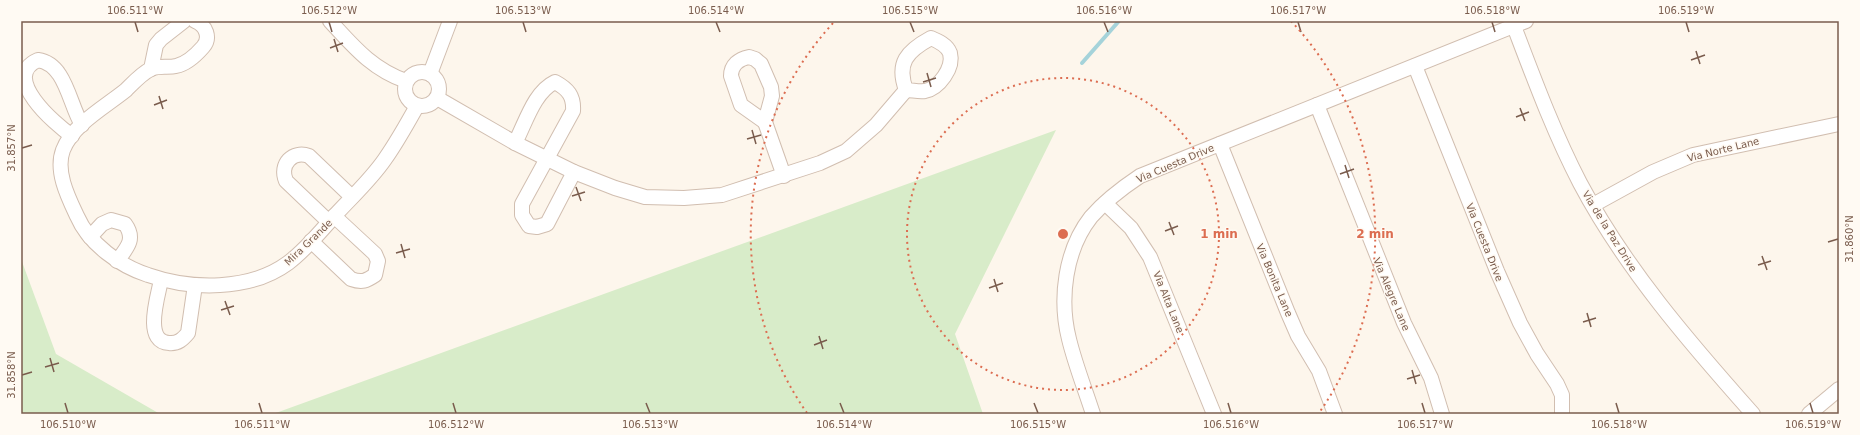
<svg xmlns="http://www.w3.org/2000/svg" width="1860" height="435" font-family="'DejaVu Sans',sans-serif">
	<rect width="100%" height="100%" fill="#fdf6ec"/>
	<!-- green -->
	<g fill="#d8ecc9">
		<polygon points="1056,130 955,334 983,414 273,414"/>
		<polygon points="21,259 56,354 160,414 21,414"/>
	</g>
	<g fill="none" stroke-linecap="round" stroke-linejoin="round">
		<!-- stream -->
		<polyline stroke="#a5d3da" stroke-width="4" points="1082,63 1119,21"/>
		<!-- minor casing -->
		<g stroke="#d1beb0" stroke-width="16">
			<g id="minor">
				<path d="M195,21c11,4 16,17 8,26 -7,8 -17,17 -27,19 -8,2 -17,-1 -25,3 -9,4 -18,14 -25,21 -21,17 -53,34 -63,60 -8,21 5,47 14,66 12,28 43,50 71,59 43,15 102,16 140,-12 19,-14 35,-35 51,-52 16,-17 33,-33 46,-52 12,-17 22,-35 32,-53"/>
				<path d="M330,21c24,26 42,48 76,60"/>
				<path d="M1512,21c21,55 41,110 68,162 45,85 109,159 173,231"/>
				<path d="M931,38c7,3 16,7 19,15 4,15 -11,35 -25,38 -6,1 -13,-1 -19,-1 -10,-27 1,-39 25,-52z"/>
				<path d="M749,57l6,2 6,5 10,23 1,9 -7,26 -24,-17 -10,-29c0,-11 8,-17 18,-19z"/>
				<polyline points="1415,66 1497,271 1520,323 1537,354 1557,384 1562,395 1562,414"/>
				<polyline points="151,69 156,45 161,39 184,21"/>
				<circle cx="422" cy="89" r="17"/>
				<polyline points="430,74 450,21"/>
				<polyline points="437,98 515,143 574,172 615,188 645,197 684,198 722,195 820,163 846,151 876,125 906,90"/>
				<polyline points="1317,105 1404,323 1431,378 1442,414"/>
				<polyline points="765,122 784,176"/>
				<path d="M72,136c-17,-12 -72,-59 -34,-76 28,4 31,44 44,65"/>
				<path d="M515,143c11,-21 19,-51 40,-61 13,7 19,14 18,29l-51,93v11l7,11 8,1 10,-3 27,-52"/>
				<polyline points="1220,144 1288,313 1298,336 1319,371 1335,414"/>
				<polyline points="1105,203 1131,228 1150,257 1214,414"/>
				<polyline points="1593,205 1653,172 1693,155 1839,124"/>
				<path d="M329,222l-43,-41c-7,-17 7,-31 23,-25l43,41"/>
				<path d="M90,237l12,-13 9,-4 14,4c11,15 2,24 -8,37"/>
				<path d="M311,241l40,38c11,4 15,2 24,-4l3,-14 -3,-7 -41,-38"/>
				<path d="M161,280c-3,16 -18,62 8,63 9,1 14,-4 19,-10l7,-48"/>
				<path d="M1093,414c-8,-25 -18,-50 -24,-75 -10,-40 -4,-89 22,-122 14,-16 31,-29 49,-41l386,-155"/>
				<polyline points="1809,414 1839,389"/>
			</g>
		</g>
		<!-- minor -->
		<use href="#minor" stroke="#fff" stroke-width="14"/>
	</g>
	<!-- ticks -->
	<path fill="none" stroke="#7a5c4d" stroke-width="1.5" d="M135,22l3,10M329,22l3,10M523,22l3,10M716,22l4,10M910,22l4,10M1104,22l4,10M1298,22l3,10M1492,22l3,10M1686,22l3,10M334,39l4,13M330,48l13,-5M1696,51l4,13M1691,60l14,-5M927,73l4,14M923,82l13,-4M159,96l4,13M154,105l13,-5M1520,108l5,13M1516,117l13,-5M752,130l4,14M747,139l14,-4M22,148l10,-3M1345,165l4,13M1340,174l14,-5M576,187l5,14M572,196l13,-4M1169,222l5,13M1165,231l13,-5M1828,242l10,-3M401,244l4,14M396,253l14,-4M1762,256l5,14M1758,265l13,-4M994,279l4,13M989,288l14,-5M225,301l5,14M221,310l13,-4M1587,313l4,14M1583,322l13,-4M819,336l4,13M814,345l13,-5M50,358l4,14M45,367l14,-4M1412,370l4,14M22,375l10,-3M1407,379l13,-4M65,403l3,10M259,403l3,10M453,403l3,10M646,403l4,10M840,403l4,10M1034,403l4,10M1228,403l3,10M1422,403l3,10M1616,403l3,10M1810,403l3,10"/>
	<!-- distance rings -->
	<g fill="none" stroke="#dc6d51" stroke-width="2" stroke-dasharray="2 4">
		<circle cx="1063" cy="234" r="156"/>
		<path d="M807 413A312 312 0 0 1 835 21M1291 21A312 312 0 0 1 1319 413"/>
	</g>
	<g text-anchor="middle" stroke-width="3" stroke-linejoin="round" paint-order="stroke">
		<!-- street labels -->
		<g font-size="10" fill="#7a5c4d" stroke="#fffaf3">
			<text transform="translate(1723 149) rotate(-14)" y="4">Via Norte Lane</text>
			<text transform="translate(1175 163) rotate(-23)" y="4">Via Cuesta Drive</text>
			<text transform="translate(1610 231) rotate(58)" y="4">Via de la Paz Drive</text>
			<text transform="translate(308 242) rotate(-44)" y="4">Mira Grande</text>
			<text transform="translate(1485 242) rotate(68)" y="4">Via Cuesta Drive</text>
			<text transform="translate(1275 280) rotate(67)" y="4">Via Bonita Lane</text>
			<text transform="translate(1392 294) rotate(67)" y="4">Via Alegre Lane</text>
			<text transform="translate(1169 302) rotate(68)" y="4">Via Alta Lane</text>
		</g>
	</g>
	<circle cx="1063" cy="234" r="6" fill="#dc6d51" stroke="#fffaf3" stroke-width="2"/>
	<g font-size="12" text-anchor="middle" font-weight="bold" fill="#dc6d51" stroke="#fffaf3" stroke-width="3" stroke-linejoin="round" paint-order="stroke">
		<text x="1219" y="238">1 min</text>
		<text x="1375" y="238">2 min</text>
	</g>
	<!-- border -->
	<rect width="1860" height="435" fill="none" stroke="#fffaf3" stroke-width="44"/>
	<rect x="22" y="22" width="1816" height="391" fill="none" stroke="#7a5c4d" stroke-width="1.5"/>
	<g font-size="10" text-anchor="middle" fill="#7a5c4d">
		<text x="135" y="14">106.511°W</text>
		<text x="329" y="14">106.512°W</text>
		<text x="523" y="14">106.513°W</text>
		<text x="716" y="14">106.514°W</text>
		<text x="910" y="14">106.515°W</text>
		<text x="1104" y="14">106.516°W</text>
		<text x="1298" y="14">106.517°W</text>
		<text x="1492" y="14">106.518°W</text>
		<text x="1686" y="14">106.519°W</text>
		<text transform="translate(11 148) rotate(-90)" y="4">31.857°N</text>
		<text transform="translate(1849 239) rotate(-90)" y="4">31.860°N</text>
		<text transform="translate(11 375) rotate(-90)" y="4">31.858°N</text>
		<text x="68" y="428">106.510°W</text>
		<text x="262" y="428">106.511°W</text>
		<text x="456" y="428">106.512°W</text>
		<text x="650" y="428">106.513°W</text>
		<text x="844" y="428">106.514°W</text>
		<text x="1038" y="428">106.515°W</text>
		<text x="1231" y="428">106.516°W</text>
		<text x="1425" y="428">106.517°W</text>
		<text x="1619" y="428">106.518°W</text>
		<text x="1813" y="428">106.519°W</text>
	</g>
</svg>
